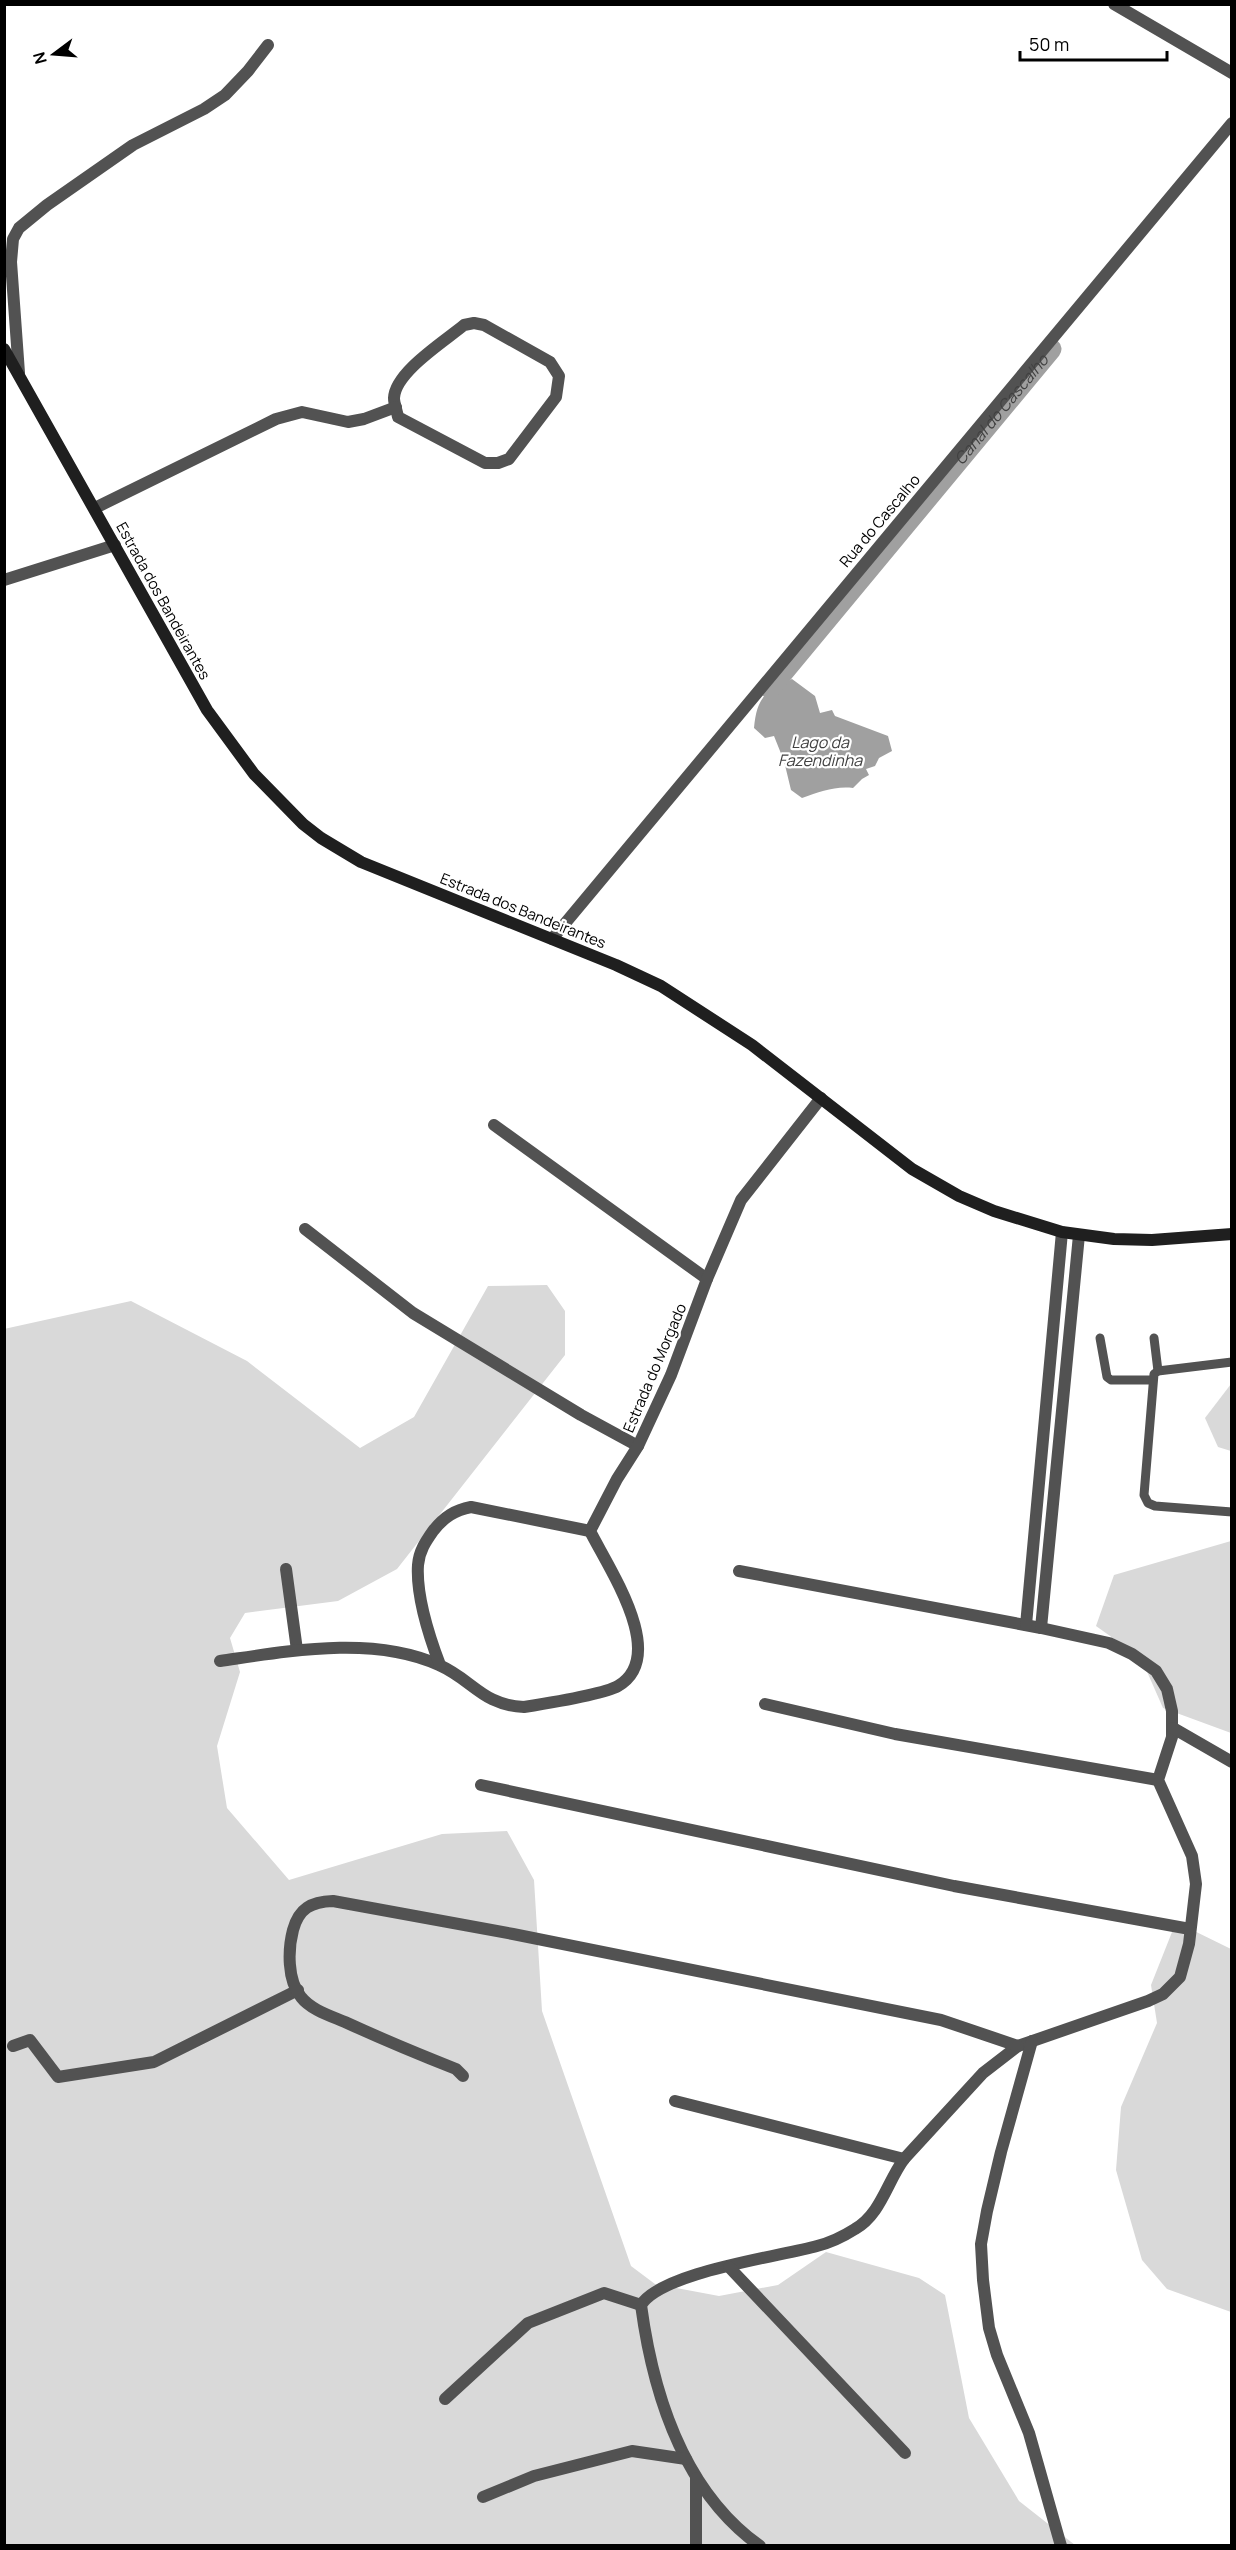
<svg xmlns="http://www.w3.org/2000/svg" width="1236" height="2550" font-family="Manrope,sans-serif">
	<rect width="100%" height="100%" fill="#fff"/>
	<!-- green -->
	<g fill="#d9d9d9">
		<polygon points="547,1285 565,1311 565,1355 397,1569 338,1601 245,1613 230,1638 240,1672 217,1746 227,1808 289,1880 442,1834 507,1831 534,1880 542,2011 631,2266 655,2284 719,2296 778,2285 826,2252 919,2278 945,2295 969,2418 1019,2501 1075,2545 5,2545 4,1329 131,1301 247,1361 360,1448 414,1417 488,1286"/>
		<polygon points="1231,1384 1231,1451 1218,1447 1205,1418"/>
		<polygon points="1231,1541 1231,1733 1163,1708 1141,1658 1096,1626 1114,1575"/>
		<polygon points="1176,1922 1231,1949 1231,2312 1167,2289 1142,2260 1116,2170 1121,2107 1157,2023 1151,1985"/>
	</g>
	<!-- water -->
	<path fill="#a0a0a0" d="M792,679l23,17 5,17 12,-3 3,6 53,20 4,15 -13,7 -4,8 -9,3 3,6 -7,4 -9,9c-19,-2 -33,4 -51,10l-11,-8 -7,-29 -10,-25 -9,2 -11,-10c3,-31 11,-37 38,-49z"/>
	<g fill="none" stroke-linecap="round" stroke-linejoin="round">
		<!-- canal -->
		<path stroke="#a0a0a0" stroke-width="21" id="s1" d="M770,688l281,-339"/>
		<!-- service -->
		<g stroke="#525252" stroke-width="9">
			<polyline points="1100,1338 1107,1377 1111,1380 1152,1380"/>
			<polyline points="1154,1338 1158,1371"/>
			<polyline points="1232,1362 1158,1371 1154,1374 1144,1495 1148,1503 1155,1506 1232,1512"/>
		</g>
		<!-- minor -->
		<g stroke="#525252" stroke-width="12">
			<polyline points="1114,4 1232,73"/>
			<path d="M474,323l10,2 66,37 9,14 -3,21 -47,62 -11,4h-13l-87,-46c-1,-6 -4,-13 -4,-19 1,-26 51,-57 70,-73z"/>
			<polyline points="19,373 11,262 13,239 19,228 47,205 133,145 204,109 225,95 248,71 268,45"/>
			<polyline points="95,508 276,419 302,412 348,422 364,419 396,407"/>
			<polyline points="4,580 115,545"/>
			<polyline points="552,939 1232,123"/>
			<polyline points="494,1125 707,1279"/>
			<polyline points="305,1229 413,1313 581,1415 638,1446"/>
			<polyline points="286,1569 297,1650"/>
			<path d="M739,1571l302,57 68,15 23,11 24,17 11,18 5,22v26l-14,43 34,76 4,28 -7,60 -9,33 -17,17 -15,7 -130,45 -35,27 -79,86c-17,23 -23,55 -49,70 -11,7 -26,14 -38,17 -40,11 -155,26 -176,59 12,89 43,187 119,241"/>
			<polyline points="1026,1625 1062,1232"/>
			<polyline points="1041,1628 1079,1235"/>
			<path d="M220,1661c69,-10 153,-26 219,4 34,15 43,40 85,42 19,-3 80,-13 94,-21 51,-30 -9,-117 -28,-155l27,-52 21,-33 33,-71 36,-96 34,-79 80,-102"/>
			<path d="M440,1665c-11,-29 -24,-69 -22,-100 1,-14 8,-24 15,-34 11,-14 22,-21 38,-24l119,24"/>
			<polyline points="765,1704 895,1734 1158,1780"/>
			<polyline points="1173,1728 1232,1762"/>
			<polyline points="481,1785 954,1886 1190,1929"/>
			<polyline points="1032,2041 1001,2152 987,2211 981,2244 983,2280 989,2328 997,2355 1029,2433 1061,2546"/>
			<polyline points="13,2046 30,2040 58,2077 154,2062 298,1990"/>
			<path d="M463,2076l-7,-7c-38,-15 -74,-30 -111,-47 -14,-6 -34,-12 -44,-25 -14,-17 -13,-48 -8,-67 6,-22 18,-28 40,-29l180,33 428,86 77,26"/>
			<polyline points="675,2101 904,2159"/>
			<polyline points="729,2267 905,2453"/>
			<polyline points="445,2399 528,2323 604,2293 641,2305"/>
			<polyline points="483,2497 534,2476 632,2451 686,2459"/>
			<polyline points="696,2546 696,2478"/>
		</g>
		<!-- secondary -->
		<polyline stroke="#1f1f1f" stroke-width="12" points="4,349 207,710 254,774 303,824 321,838 361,862 616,965 661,986 752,1045 912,1169 959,1196 994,1211 1062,1232 1114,1239 1152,1240 1232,1234"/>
	</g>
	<g text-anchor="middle" stroke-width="4.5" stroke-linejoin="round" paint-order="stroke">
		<!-- street labels -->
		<g font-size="15" fill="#000" stroke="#fff">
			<text transform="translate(880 521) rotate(-50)" y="5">Rua do Cascalho</text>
			<text transform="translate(163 601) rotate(61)" y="5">Estrada dos Bandeirantes</text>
			<text transform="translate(523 911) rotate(22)" y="5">Estrada dos Bandeirantes</text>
			<text transform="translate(655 1368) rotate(-67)" y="5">Estrada do Morgado</text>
		</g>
		<!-- water labels -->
		<g font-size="16" font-style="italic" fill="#414141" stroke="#fff">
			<text dy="6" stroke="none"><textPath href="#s1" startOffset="362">Canal do Cascalho</textPath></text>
			<text x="820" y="748">Lago da<tspan x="820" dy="18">Fazendinha</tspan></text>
		</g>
	</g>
	<!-- border -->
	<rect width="1236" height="2550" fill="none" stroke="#000000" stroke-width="12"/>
	<!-- north arrow -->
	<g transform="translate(54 54) rotate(254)" stroke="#ffffff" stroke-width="4.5" paint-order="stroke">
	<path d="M0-4.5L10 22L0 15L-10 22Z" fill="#000000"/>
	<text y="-9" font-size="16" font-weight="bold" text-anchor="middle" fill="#000000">N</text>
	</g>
	<!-- scale -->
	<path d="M1020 51v9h147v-9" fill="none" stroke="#000000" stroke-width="3"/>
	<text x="1029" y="51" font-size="18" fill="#000000" stroke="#ffffff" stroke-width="4.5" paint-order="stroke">50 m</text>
</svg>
